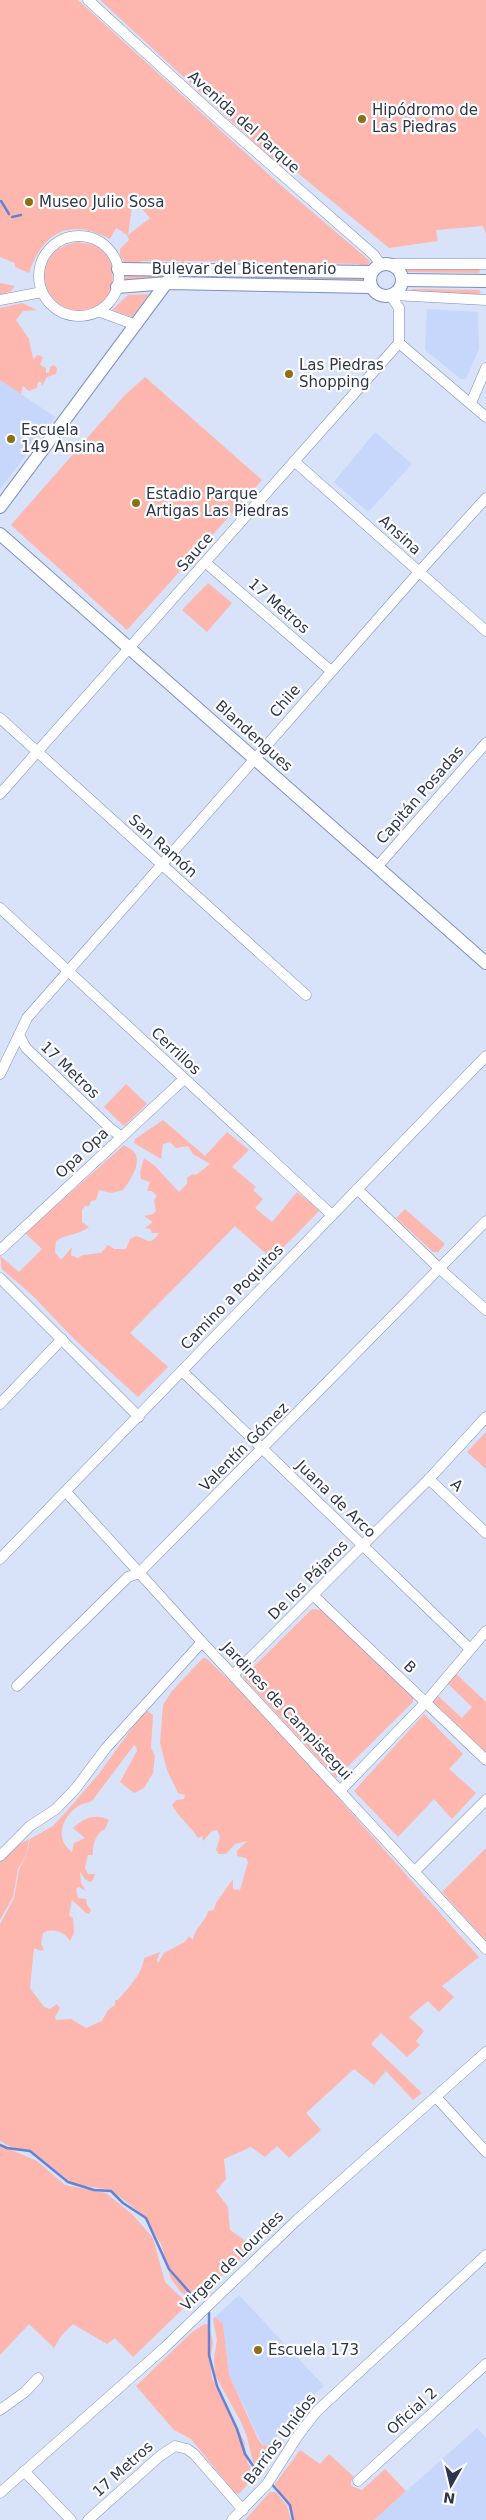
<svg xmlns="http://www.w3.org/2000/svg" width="486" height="2520" font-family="'DejaVu Sans',sans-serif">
	<rect width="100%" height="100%" fill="#d8e2f8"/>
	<!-- built -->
	<g fill="#c7d7fc">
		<polygon points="427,309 478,312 479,349 466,379 461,379 425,350"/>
		<polygon points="0,380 55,417 0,489"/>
		<polygon points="375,432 412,464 368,512 334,482"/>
		<polygon points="239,2295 324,2386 292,2416 292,2419 271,2444 263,2446 229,2375 223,2324 215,2317"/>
		<polygon points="477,2428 486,2438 486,2520 374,2520"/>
	</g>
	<!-- green -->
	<g fill="#fdb7ae" fill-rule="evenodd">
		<path d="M0,0h78l200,183 92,78 -1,3 -9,5 -1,-5 -80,-2 -2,7h-6l-2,-7 -84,-1 -6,6 3,-6h-41l-3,6 -12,-2 -6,-9v-7l9,-9 -2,-5 -11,-7 -6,11c-41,-22 -67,-7 -81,34l-14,-6v-4l-15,-6zM137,203l13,15 -22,17 4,-29z"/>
		<polygon points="100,0 486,0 486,234 483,226 436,230 438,241 389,248 288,165 283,169"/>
		<path d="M77,242l18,3 17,13c0,10 2,26 -1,35 -2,6 -8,10 -13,13 -46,24 -85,-50 -21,-64z"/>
		<polygon points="405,267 478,269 480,270 479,273 408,272 405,270"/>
		<polygon points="185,274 365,277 365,281 181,280"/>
		<polygon points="125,275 167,275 165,279 125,279"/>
		<polygon points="0,283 15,286 11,291 0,295"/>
		<polygon points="413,289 479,290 481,292 479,294 407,294"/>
		<polygon points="149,294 132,317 112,310 128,295"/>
		<polygon points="22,303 37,310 23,311 16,320 29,339 33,359 38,355 43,357 40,365 46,368 46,373 49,372 50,367 54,365 57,368 56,374 47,377 42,386 41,382 38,382 37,388 29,391 23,386 21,394 0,380 0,308"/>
		<polygon points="145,377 262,480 127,630 11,525 124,396"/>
		<polygon points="208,583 232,603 207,632 182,610"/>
		<polygon points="126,1084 147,1104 124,1126 104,1107"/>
		<path d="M163,1120l42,36 22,-24 22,18 -17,17 24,20 -3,3 10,9 -8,9 17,14 25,-30 23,18 -48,49 -37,-33 -105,107 38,34 -30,30 -64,-58 -41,-43 -31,-27 -2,-13 19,16 23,-23 -17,-16 99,-88c2,2 8,4 10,7 9,10 -5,30 -11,38l-12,3 -12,-3 -3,10 -5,1 -2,5h-4l-3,4v12l7,5c-10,8 -23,7 -33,14l-1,11 5,7 3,-1 9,-11 -1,8 7,3 5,-3 18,-2 7,-8 6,4h12l4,-10 6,-3c11,3 14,11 23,-3h-7l-2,-4 -5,-1 8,-6 -9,-6 9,-2 3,-3 -2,-11 3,-4 -5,-5h-5l3,-9 -9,-3 -1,-7 4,-14 11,8 24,26 8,-8v-6l6,-4 3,1 14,-11 -17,-10 -5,-8 -12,2 -6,-6 -7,2 -2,15 -27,-16 1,-4z"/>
		<polygon points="405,1209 445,1244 438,1252 433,1252 396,1218"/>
		<polygon points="486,1432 486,1469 467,1452"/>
		<polygon points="312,1609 321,1610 413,1697 413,1702 336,1778 243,1677"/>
		<path d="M203,1658h3l59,57 214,242 -37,29 12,11 -15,15 -11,-11 -19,16 15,14 -8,10 4,4 -13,12 -26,-24 -10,11 51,49 -9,7 -27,-29 -12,14 -20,-16 -48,44 15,17 -32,28 -12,-12 -12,11 -14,-10 -27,12 2,20 -10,12 12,16 2,23 24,17 -60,54 -13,-9 -10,-13 -10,-35 -18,-29 -32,-25 -38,-6 -41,-33 -21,-4 -11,-6v-217l14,-26 5,-28 7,-14 4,-17 23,-13 12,-13 33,-38 44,-61 5,-3 6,4 -2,33 4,8 -2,17 -9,15 -10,5 -14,-11 17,-31 -1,-4 -2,-2 -42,56c-4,2 -8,2 -12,4 -17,10 -27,33 -8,47l2,-9 11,-5 -12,-10c11,-10 22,-15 36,-8l-4,9c-9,4 -13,16 -12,26h-5l-3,13 3,6h7l-2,6 -3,2 -5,-3 -5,-7 1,11 5,8 -7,-4 -3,2 2,9 8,1 1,6 4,5 -2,4 -3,-1 -14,-13 -3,15 4,3 1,15 -4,8c-6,-10 -17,-13 -27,-8l-2,11 3,5 -3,2 -7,-3 -4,40 14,19 6,2 7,-5 3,4 -5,9 1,3 15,-1 15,9 16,-7 6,-11 7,-5v-5h3c10,-12 25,-27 26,-42l16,-6 -3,8 1,3 6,-10 21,-11 4,-6 4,4c1,-12 13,-18 15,-29l6,-1 2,-7 17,-24v10l7,1 8,-28 -2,-4 -9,-2v-5l10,-10 -12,3 -9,10h-7l-3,-4 4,-13 -3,-7 -5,1 -9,10 -1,-5 -4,2c-8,-13 -19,-20 -26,-33l4,-5 8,-1 1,-4 -7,-2 -11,-23 -7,-27 3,-38 9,-14z"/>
		<polygon points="453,1671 486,1702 486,1753 432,1702 434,1692 462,1718 472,1707 444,1680"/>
		<polygon points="424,1714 463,1754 449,1769 476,1793 452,1819 434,1799 398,1837 354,1791"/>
		<polygon points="29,1839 26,1856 18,1869 13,1897 0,1920 0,1861 13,1848"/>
		<polygon points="486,1848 486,1941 442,1892"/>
		<polygon points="0,2145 37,2161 65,2185 106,2193 133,2215 153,2238 165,2282 188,2304 133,2357 115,2338 107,2344 73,2324 61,2336 54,2348 29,2324 0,2355"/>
		<polygon points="215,2317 223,2324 229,2375 258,2439 263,2446 271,2444 261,2470 253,2462 247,2437 241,2422 215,2375 214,2358 217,2340 213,2319"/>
		<polygon points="204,2324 209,2324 213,2343 210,2360 212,2378 244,2441 248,2464 257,2474 239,2494 234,2492 191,2439 174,2430 136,2386 191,2333"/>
		<polygon points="300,2450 320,2464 329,2454 354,2477 351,2481 351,2486 362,2490 385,2469 406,2491 374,2520 293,2520 288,2506 275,2484"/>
		<polygon points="270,2492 276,2492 287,2506 291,2520 245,2520"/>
	</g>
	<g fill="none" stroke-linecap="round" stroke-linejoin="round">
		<!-- stream -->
		<g stroke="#6482d6" stroke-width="2.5">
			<polyline points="1,201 9,214"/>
			<polyline points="12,217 21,215"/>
			<polyline points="0,2145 7,2148 30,2151 68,2182 94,2190 111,2191 123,2203 146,2218 169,2269 198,2302"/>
			<polyline points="209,2313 209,2355 217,2386 237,2429 245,2454 256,2470"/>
			<polyline points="270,2482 290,2505 293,2520"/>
		</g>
		<!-- minor casing -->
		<g stroke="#7a8fc3" stroke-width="11">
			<g id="minor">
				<polyline points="88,0 222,122 374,255 381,265"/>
				<circle cx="79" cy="276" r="40"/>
				<polyline points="387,264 486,264"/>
				<polyline points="394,295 486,300"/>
				<polyline points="0,300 42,292"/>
				<polyline points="98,311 136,325"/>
				<polyline points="399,343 486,417"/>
				<polyline points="471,403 486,368"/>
				<polyline points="294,461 486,631"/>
				<polyline points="206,563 331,671"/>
				<polyline points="0,718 306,995"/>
				<polyline points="0,794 399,343 399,308 391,296"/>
				<polyline points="377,867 486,743"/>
				<polyline points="0,908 332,1215"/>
				<polyline points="0,1074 19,1035"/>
				<polyline points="122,1137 111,1129 26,1048 19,1035 27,1018 419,572 486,498"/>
				<polyline points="357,1189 440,1269 486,1310"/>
				<polyline points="0,1250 184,1079"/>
				<polyline points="0,1278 139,1417"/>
				<polyline points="182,1371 469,1648"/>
				<polyline points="0,1404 62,1339"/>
				<polyline points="429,1479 486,1533"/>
				<polyline points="66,1492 202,1642 486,1949"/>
				<polyline points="0,1559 486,1056"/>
				<polyline points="314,1596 486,1760"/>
				<polyline points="233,1675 429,1479 486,1417"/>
				<polyline points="17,1686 128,1577 139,1573 486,1221"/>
				<polyline points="341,1790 425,1703 486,1631"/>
				<polyline points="0,1856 30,1826 56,1809 76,1788 106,1748 202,1642"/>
				<polyline points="414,1872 486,1800"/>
				<polyline points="436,2097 486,2152"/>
				<polyline points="0,2410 25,2392 38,2378"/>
				<polyline points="24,2471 71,2520"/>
				<polyline points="358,2481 486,2364"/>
				<polyline points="0,2493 163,2349 298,2219 486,2052"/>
				<polyline points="88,2520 160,2456 175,2446 187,2449 194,2454 243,2510"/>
				<polyline points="232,2520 267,2484 297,2437 317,2411 486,2255"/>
			</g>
		</g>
		<!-- tertiary casing -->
		<g stroke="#7a8fc3" stroke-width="14">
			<g id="tertiary">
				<circle cx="386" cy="280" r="16"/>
				<polyline points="118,269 372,272"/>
				<polyline points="403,280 486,281"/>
				<polyline points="117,287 168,283 371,287"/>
				<polyline points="0,507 176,270"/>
				<polyline points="0,534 486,963"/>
			</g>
		</g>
		<!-- minor -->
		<use href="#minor" stroke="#fff" stroke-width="10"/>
		<!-- tertiary -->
		<use href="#tertiary" stroke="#fff" stroke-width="12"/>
	</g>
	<!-- markers -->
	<g fill="#8e6e12" stroke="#fff" stroke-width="2">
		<circle cx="362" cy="119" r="5"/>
		<circle cx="29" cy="202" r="5"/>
		<circle cx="289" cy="374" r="5"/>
		<circle cx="11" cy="439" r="5"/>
		<circle cx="136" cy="503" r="5"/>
		<circle cx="258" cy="2350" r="5"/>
	</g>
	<g text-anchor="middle" stroke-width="4.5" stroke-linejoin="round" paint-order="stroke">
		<!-- poi labels -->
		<g font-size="15" fill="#2e364c" stroke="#fff" text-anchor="start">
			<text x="372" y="115">Hipódromo de<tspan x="372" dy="17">Las Piedras</tspan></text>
			<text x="39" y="207">Museo Julio Sosa</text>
			<text x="299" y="370">Las Piedras<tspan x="299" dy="17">Shopping</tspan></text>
			<text x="21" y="435">Escuela<tspan x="21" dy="17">149 Ansina</tspan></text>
			<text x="146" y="499">Estadio Parque<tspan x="146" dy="17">Artigas Las Piedras</tspan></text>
			<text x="268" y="2355">Escuela 173</text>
		</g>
		<!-- street labels -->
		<g font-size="15" fill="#2e364c" stroke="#fff">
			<text transform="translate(244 122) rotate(42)" y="5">Avenida del Parque</text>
			<text x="244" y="274">Bulevar del Bicentenario</text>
			<text transform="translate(400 535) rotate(42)" y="5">Ansina</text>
			<text transform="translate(195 552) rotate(-49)" y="5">Sauce</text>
			<text transform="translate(279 606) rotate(41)" y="5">17 Metros</text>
			<text transform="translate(285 701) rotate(-49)" y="5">Chile</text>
			<text transform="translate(254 736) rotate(42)" y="5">Blandengues</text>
			<text transform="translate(420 795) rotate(-49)" y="5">Capitán Posadas</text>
			<text transform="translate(163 846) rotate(42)" y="5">San Ramón</text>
			<text transform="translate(176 1051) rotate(43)" y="5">Cerrillos</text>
			<text transform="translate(70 1070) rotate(44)" y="5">17 Metros</text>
			<text transform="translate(82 1153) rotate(-43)" y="5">Opa Opa</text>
			<text transform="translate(232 1297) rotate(-46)" y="5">Camino a Poquitos</text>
			<text transform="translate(244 1447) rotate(-45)" y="5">Valentín Gómez</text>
			<text transform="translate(457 1485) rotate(43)" y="5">A</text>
			<text transform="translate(336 1499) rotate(44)" y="5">Juana de Arco</text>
			<text transform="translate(308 1580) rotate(-45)" y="5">De los Pájaros</text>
			<text transform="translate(410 1667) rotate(44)" y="5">B</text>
			<text transform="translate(287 1711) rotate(47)" y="5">Jardines de Campistegui</text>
			<text transform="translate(232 2261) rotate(-44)" y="5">Virgen de Lourdes</text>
			<text transform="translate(412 2411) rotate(-42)" y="5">Oficial 2</text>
			<text transform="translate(280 2439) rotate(-53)" y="5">Barrios Unidos</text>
			<text transform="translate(123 2469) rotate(-42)" y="5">17 Metros</text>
		</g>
	</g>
	<!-- north arrow -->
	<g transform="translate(451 2485) rotate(188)" stroke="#ffffff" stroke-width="4" paint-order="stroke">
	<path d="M0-4L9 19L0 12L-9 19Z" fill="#2e364c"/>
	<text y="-8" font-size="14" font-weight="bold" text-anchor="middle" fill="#2e364c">N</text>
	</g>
</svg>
